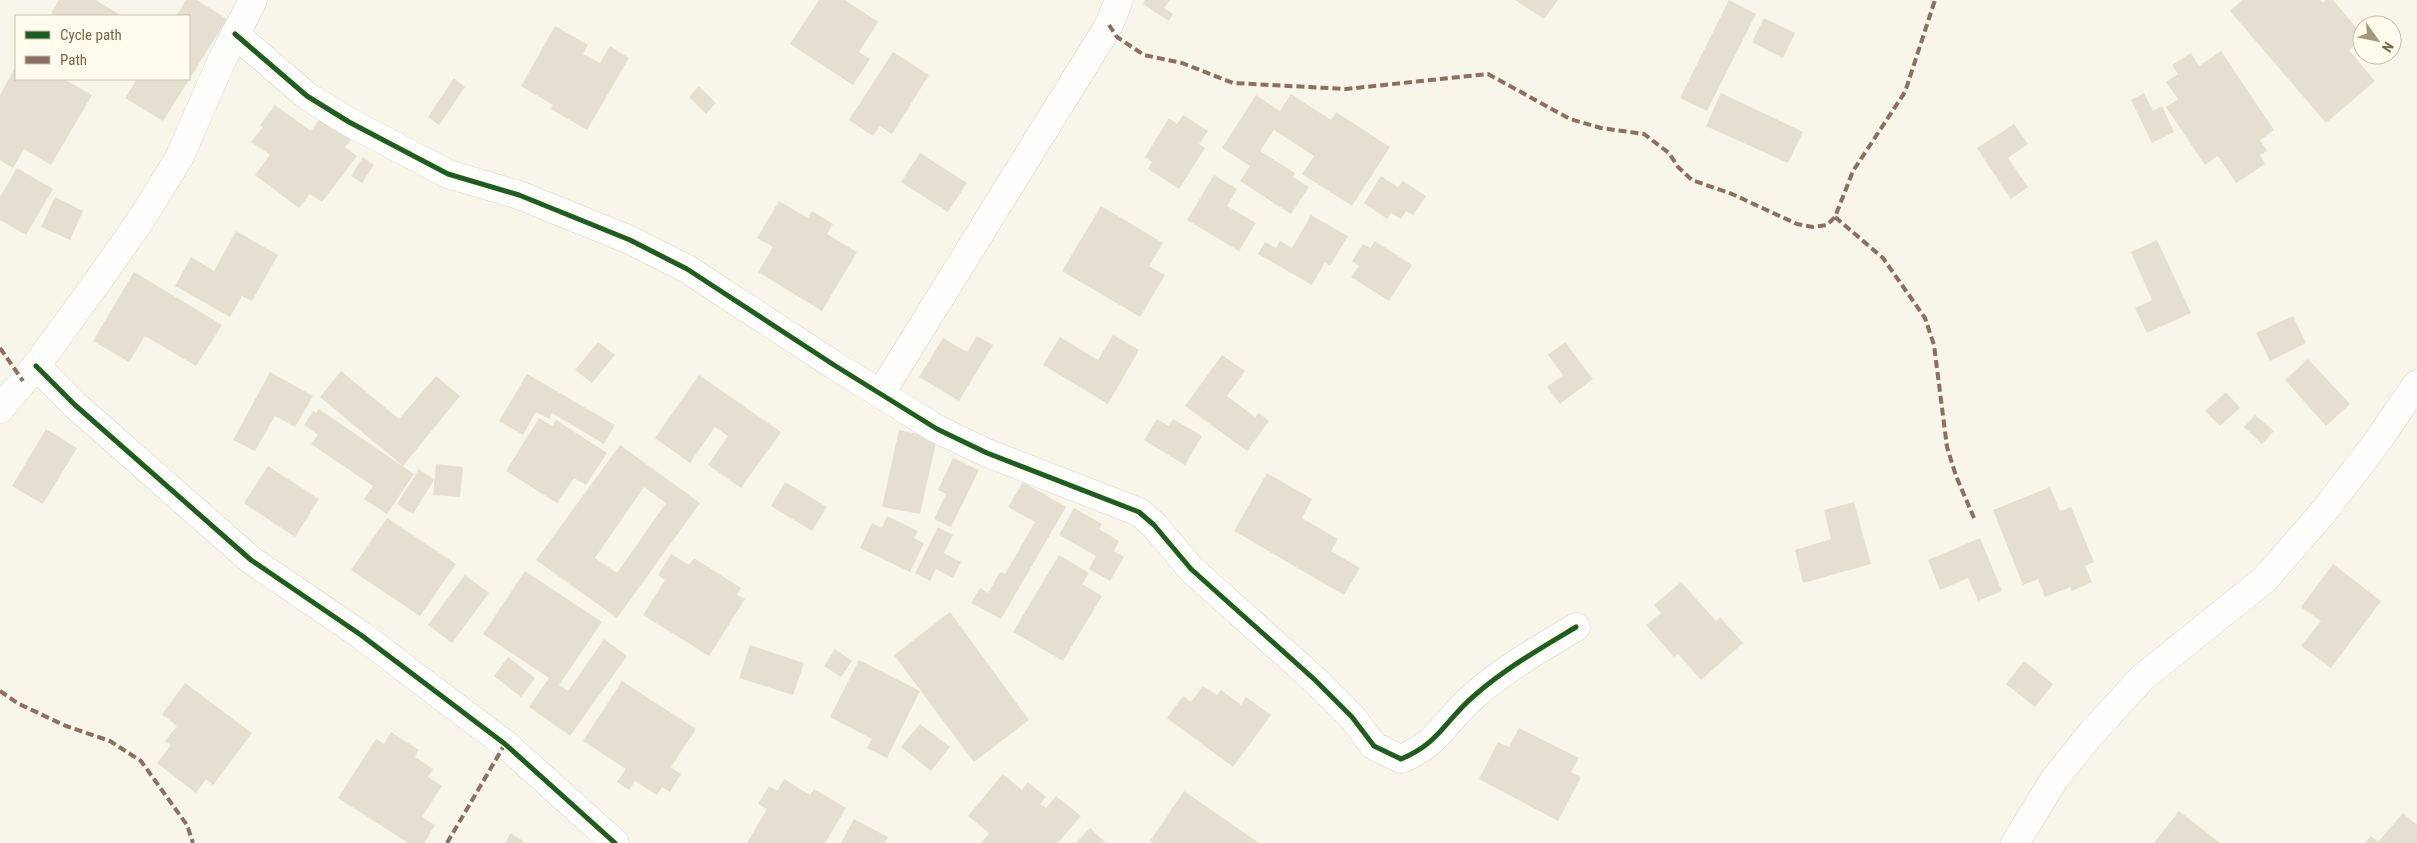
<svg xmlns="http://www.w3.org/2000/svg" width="2417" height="843" font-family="'Roboto Condensed',sans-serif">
	<rect width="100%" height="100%" fill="#f8f6eb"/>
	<!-- building -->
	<g fill="#e5dfd2" fill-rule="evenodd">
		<polygon points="59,0 96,0 122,16 57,16 51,13"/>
		<polygon points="186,0 197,0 227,19 163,121 125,98 137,79 189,79 189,16 176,16"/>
		<polygon points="819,0 845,0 878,22 859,52 870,59 853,85 790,44"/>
		<polygon points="1145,0 1170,0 1164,8 1173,14 1169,21 1143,4"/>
		<polygon points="1515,0 1558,0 1544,19"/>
		<polygon points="1729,0 1756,14 1707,111 1680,98"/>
		<polygon points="2242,0 2320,0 2323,3 2326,0 2333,0 2362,34 2362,39 2349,50 2375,81 2326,123 2230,11"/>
		<polygon points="1764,18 1795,33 1783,58 1752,42"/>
		<polygon points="555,26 588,45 583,54 600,63 610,46 629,58 587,130 551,109 553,105 521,86"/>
		<polygon points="2221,51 2274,130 2260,140 2267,151 2260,155 2265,164 2236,183 2218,156 2205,165 2166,107 2178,99 2166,82 2178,74 2172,65 2191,53 2199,66"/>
		<polygon points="893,52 929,75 892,134 880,126 873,136 849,120"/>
		<polygon points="16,66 16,79 64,79 92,95 51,165 24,149 13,168 0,160 0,95"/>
		<polygon points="454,78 465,87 439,125 428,117"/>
		<polygon points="699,86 716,103 706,114 689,97"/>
		<polygon points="1721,93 1803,132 1788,163 1706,126"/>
		<polygon points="2144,93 2153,111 2162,106 2174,132 2152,143 2131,100"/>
		<polygon points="1291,94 1331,120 1336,112 1390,147 1352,206 1302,174 1314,156 1274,130 1260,151 1295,173 1293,177 1309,187 1291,214 1240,181 1250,166 1222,148 1256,95 1280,111"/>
		<polygon points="275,105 311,131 321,117 351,140 345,147 357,156 322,202 310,194 299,208 255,175 270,155 251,142 263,127 260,125"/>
		<polygon points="1183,115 1208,131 1199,144 1205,148 1179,189 1148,169 1152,162 1145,157 1169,118 1177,124"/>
		<polygon points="2014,124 2028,144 2008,158 2028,187 2011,199 1977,148"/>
		<polygon points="920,153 967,183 948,212 901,182"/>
		<polygon points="363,157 374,165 362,183 351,176"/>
		<polygon points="17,168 53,189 26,235 0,220 0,197"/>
		<polygon points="1214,175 1237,189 1227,206 1256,223 1239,251 1187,220"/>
		<polygon points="1381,176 1398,187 1403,181 1426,196 1413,215 1406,211 1401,219 1391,213 1387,219 1364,203"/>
		<polygon points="55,197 83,211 70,240 41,227"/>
		<polygon points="779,201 808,218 812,211 833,224 827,234 857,252 822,311 758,272 773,247 757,238"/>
		<polygon points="1101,206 1163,243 1149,266 1165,275 1140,317 1062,271"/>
		<polygon points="1311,215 1348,236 1330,266 1325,262 1312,285 1258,254 1265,242 1276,248 1280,241 1292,248"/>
		<polygon points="236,231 278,255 252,301 242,296 230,317 175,286 191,257 214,271"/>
		<polygon points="2157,240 2191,313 2147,333 2135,308 2152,300 2131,252"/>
		<polygon points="1375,241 1412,265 1389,301 1351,277 1359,266 1352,261 1363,244 1370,248"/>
		<polygon points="134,272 222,325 196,366 145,336 129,362 93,341"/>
		<polygon points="2293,316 2306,343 2270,361 2256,333"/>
		<polygon points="1113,335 1139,350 1108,404 1043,365 1060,337 1098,360"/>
		<polygon points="977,336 993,345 959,401 919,377 943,338 967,352"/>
		<polygon points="598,342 615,355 592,383 575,370"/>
		<polygon points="1565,342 1593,379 1560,404 1547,387 1563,375 1548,355"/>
		<polygon points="1222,355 1245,371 1227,396 1255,417 1259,413 1269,421 1247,451 1185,406"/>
		<polygon points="2308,359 2350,404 2326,426 2285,380"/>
		<polygon points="341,371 399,419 436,376 460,396 403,466 320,397"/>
		<polygon points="270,372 313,396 295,427 275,416 255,451 233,440"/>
		<polygon points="527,374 615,425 604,444 552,413 549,419 536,412 523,435 499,421"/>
		<polygon points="699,375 781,432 741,488 708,465 728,436 715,427 690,463 655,438"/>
		<polygon points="2226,392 2240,408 2220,426 2205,411"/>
		<polygon points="319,409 414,474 387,514 364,499 373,486 311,444 318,435 304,425 313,411 316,413"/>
		<polygon points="2255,415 2274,431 2262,444 2244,427"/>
		<polygon points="539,418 552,426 556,420 607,453 586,485 574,478 557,503 506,471"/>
		<polygon points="1157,419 1169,426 1173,419 1202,436 1185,465 1144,440"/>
		<polygon points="46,429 77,448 43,504 12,486"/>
		<polygon points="899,430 937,438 920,514 882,507"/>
		<path d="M620,445l80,58 -83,115 -81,-58zM644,487l22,16 -49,70 -22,-15z"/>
		<polygon points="953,458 979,470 951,527 934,519 946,494 938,490"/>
		<polygon points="436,464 463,467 460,497 433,495"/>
		<polygon points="268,466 319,499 295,537 244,503"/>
		<polygon points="419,469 434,480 413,514 397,504"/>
		<polygon points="1267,473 1312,499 1302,518 1338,539 1331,551 1360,568 1344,595 1234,531"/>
		<polygon points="785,482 827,507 812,531 771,506"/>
		<polygon points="1023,482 1066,507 1001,619 971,603 980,588 988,593 1000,572 1005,574 1035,522 1008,507"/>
		<polygon points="2050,487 2060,511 2071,507 2094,562 2085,566 2092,582 2072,591 2070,587 2045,597 2038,579 2023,585 1993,510"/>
		<polygon points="1854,502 1871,564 1803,583 1795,550 1831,539 1824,510"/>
		<polygon points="1074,508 1102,524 1099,529 1119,541 1114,551 1124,557 1110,581 1089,569 1096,556 1059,535"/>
		<polygon points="887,516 918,531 914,538 924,543 910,572 860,548 872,523 882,528"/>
		<polygon points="387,518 456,564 420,616 351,570"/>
		<polygon points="938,527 953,535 944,553 961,562 953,578 936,569 930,581 915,573"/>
		<polygon points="1980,538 2002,591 1978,601 1968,578 1940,590 1928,560"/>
		<polygon points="671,554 689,565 694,558 741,588 737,595 745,599 709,656 643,615 665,580 658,575"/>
		<polygon points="1059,555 1089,573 1082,584 1102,596 1063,661 1013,632"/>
		<polygon points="2333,564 2381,601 2331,668 2301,646 2321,621 2301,607"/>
		<polygon points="525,571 602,622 559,685 568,691 604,639 627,656 570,736 529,707 549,678 483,634"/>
		<polygon points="465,575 489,593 452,643 428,625"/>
		<polygon points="1681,582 1716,621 1720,617 1743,643 1701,680 1678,654 1674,657 1646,625 1661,613 1654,605"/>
		<polygon points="950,612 1029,720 974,762 894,655"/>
		<polygon points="750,645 804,663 793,695 739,678"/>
		<polygon points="835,649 852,661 841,677 824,666"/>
		<polygon points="508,657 535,678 521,697 494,676"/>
		<polygon points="859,660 920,691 887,758 867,748 872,739 830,717"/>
		<polygon points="2024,661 2053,684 2035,707 2006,684"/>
		<polygon points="622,681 696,729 671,767 681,774 670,792 662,787 657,795 635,781 629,790 617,782 626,769 583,741"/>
		<polygon points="185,683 252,733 213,785 206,779 196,793 157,763 171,745 165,741 177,726 162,714"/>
		<polygon points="1203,686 1217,695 1221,690 1241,705 1246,697 1271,715 1233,767 1167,718 1183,696 1191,702"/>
		<polygon points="920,724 950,747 931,771 901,747"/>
		<polygon points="1519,728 1579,758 1571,772 1581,777 1558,821 1479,779 1498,742 1509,747"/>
		<polygon points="391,732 419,750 415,757 433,769 428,777 442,786 422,817 435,825 424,843 408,843 338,798 376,739 384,744"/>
		<polygon points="1003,774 1022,790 1028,782 1046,797 1040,804 1046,808 1056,796 1081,816 1058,843 981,843 989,833 968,816"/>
		<polygon points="784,779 810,795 814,789 846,808 825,843 747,843 767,809 758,804 769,786 777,791"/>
		<polygon points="1184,791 1259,843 1153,843 1150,841"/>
		<polygon points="2179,811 2220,843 2154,843"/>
		<polygon points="2403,813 2417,825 2417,843 2365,843 2371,836 2378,842"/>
		<polygon points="854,819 888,837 885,843 841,843"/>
		<polygon points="1090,828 1106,843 1076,843"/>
		<polygon points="511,833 526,843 505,843"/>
	</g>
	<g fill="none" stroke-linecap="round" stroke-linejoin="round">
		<!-- minor casing -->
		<g stroke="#d7d3c9" stroke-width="29">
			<g id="minor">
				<path d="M235,34l72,62 42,26 99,52 71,21 111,45 57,29 147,96 103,64 50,24 152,59 15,13 37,44 124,111 37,37 22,29 27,13c39,-16 45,-40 74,-64 31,-27 66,-47 101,-68"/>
				<polyline points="36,366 75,405 251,560 361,635 505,744 615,843"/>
				<polyline points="881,393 1109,25 1119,0"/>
				<polyline points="0,409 36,366 98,281 142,218 179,158 222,60 253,0"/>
				<polyline points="2015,843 2054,780 2090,735 2141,679 2265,579 2325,510 2374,446 2417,384"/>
			</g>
		</g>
		<!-- minor -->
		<use href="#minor" stroke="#fefefc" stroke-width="28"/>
		<!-- quiet -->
		<g stroke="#8d6e63" stroke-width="4" stroke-dasharray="8 4" stroke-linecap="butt">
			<polyline points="1109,25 1117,37 1144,55 1182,63 1233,83 1346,89 1488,74 1570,119 1601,128 1644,134 1669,153 1678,167 1692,180 1732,194 1797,224 1813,227 1827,225 1835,217 1853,171 1905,92 1935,0"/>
			<polyline points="1835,217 1883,258 1925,318 1934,345 1947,447 1956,476 1974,518"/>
			<polyline points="0,348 23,381"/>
			<polyline points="0,691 19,704 66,726 110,741 141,761 187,825 193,843"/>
			<polyline points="447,843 505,744"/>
		</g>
		<!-- cycleway casing -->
		<g stroke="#fffced" stroke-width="8">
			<g id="cycleway">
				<path d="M235,34l72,62 42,26 99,52 71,21 111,45 57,29 147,96 103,64 50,24 152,59 15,13 37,44 124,111 37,37 22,29 27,13c39,-16 45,-40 74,-64 31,-27 66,-47 101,-68"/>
				<polyline points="36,366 75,405 251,560 361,635 505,744 615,843"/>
			</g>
		</g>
		<!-- cycleway -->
		<use href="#cycleway" stroke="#1b5e20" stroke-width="5"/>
	</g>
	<!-- legend -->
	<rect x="15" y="15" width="175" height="65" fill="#fffced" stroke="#c9c0ab"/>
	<rect x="25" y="31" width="25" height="8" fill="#1b5e20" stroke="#c9c0ab"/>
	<text x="60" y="40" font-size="15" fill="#796547">Cycle path</text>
	<rect x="25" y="56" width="25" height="8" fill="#8d6e63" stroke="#c9c0ab"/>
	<text x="60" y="65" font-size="15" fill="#796547">Path</text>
	<!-- north arrow -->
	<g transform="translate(2377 40) rotate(123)"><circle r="24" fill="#fffced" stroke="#c9c0ab"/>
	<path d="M0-4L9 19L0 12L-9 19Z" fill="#a59880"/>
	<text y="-8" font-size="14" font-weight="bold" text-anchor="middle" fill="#796547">N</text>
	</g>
</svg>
